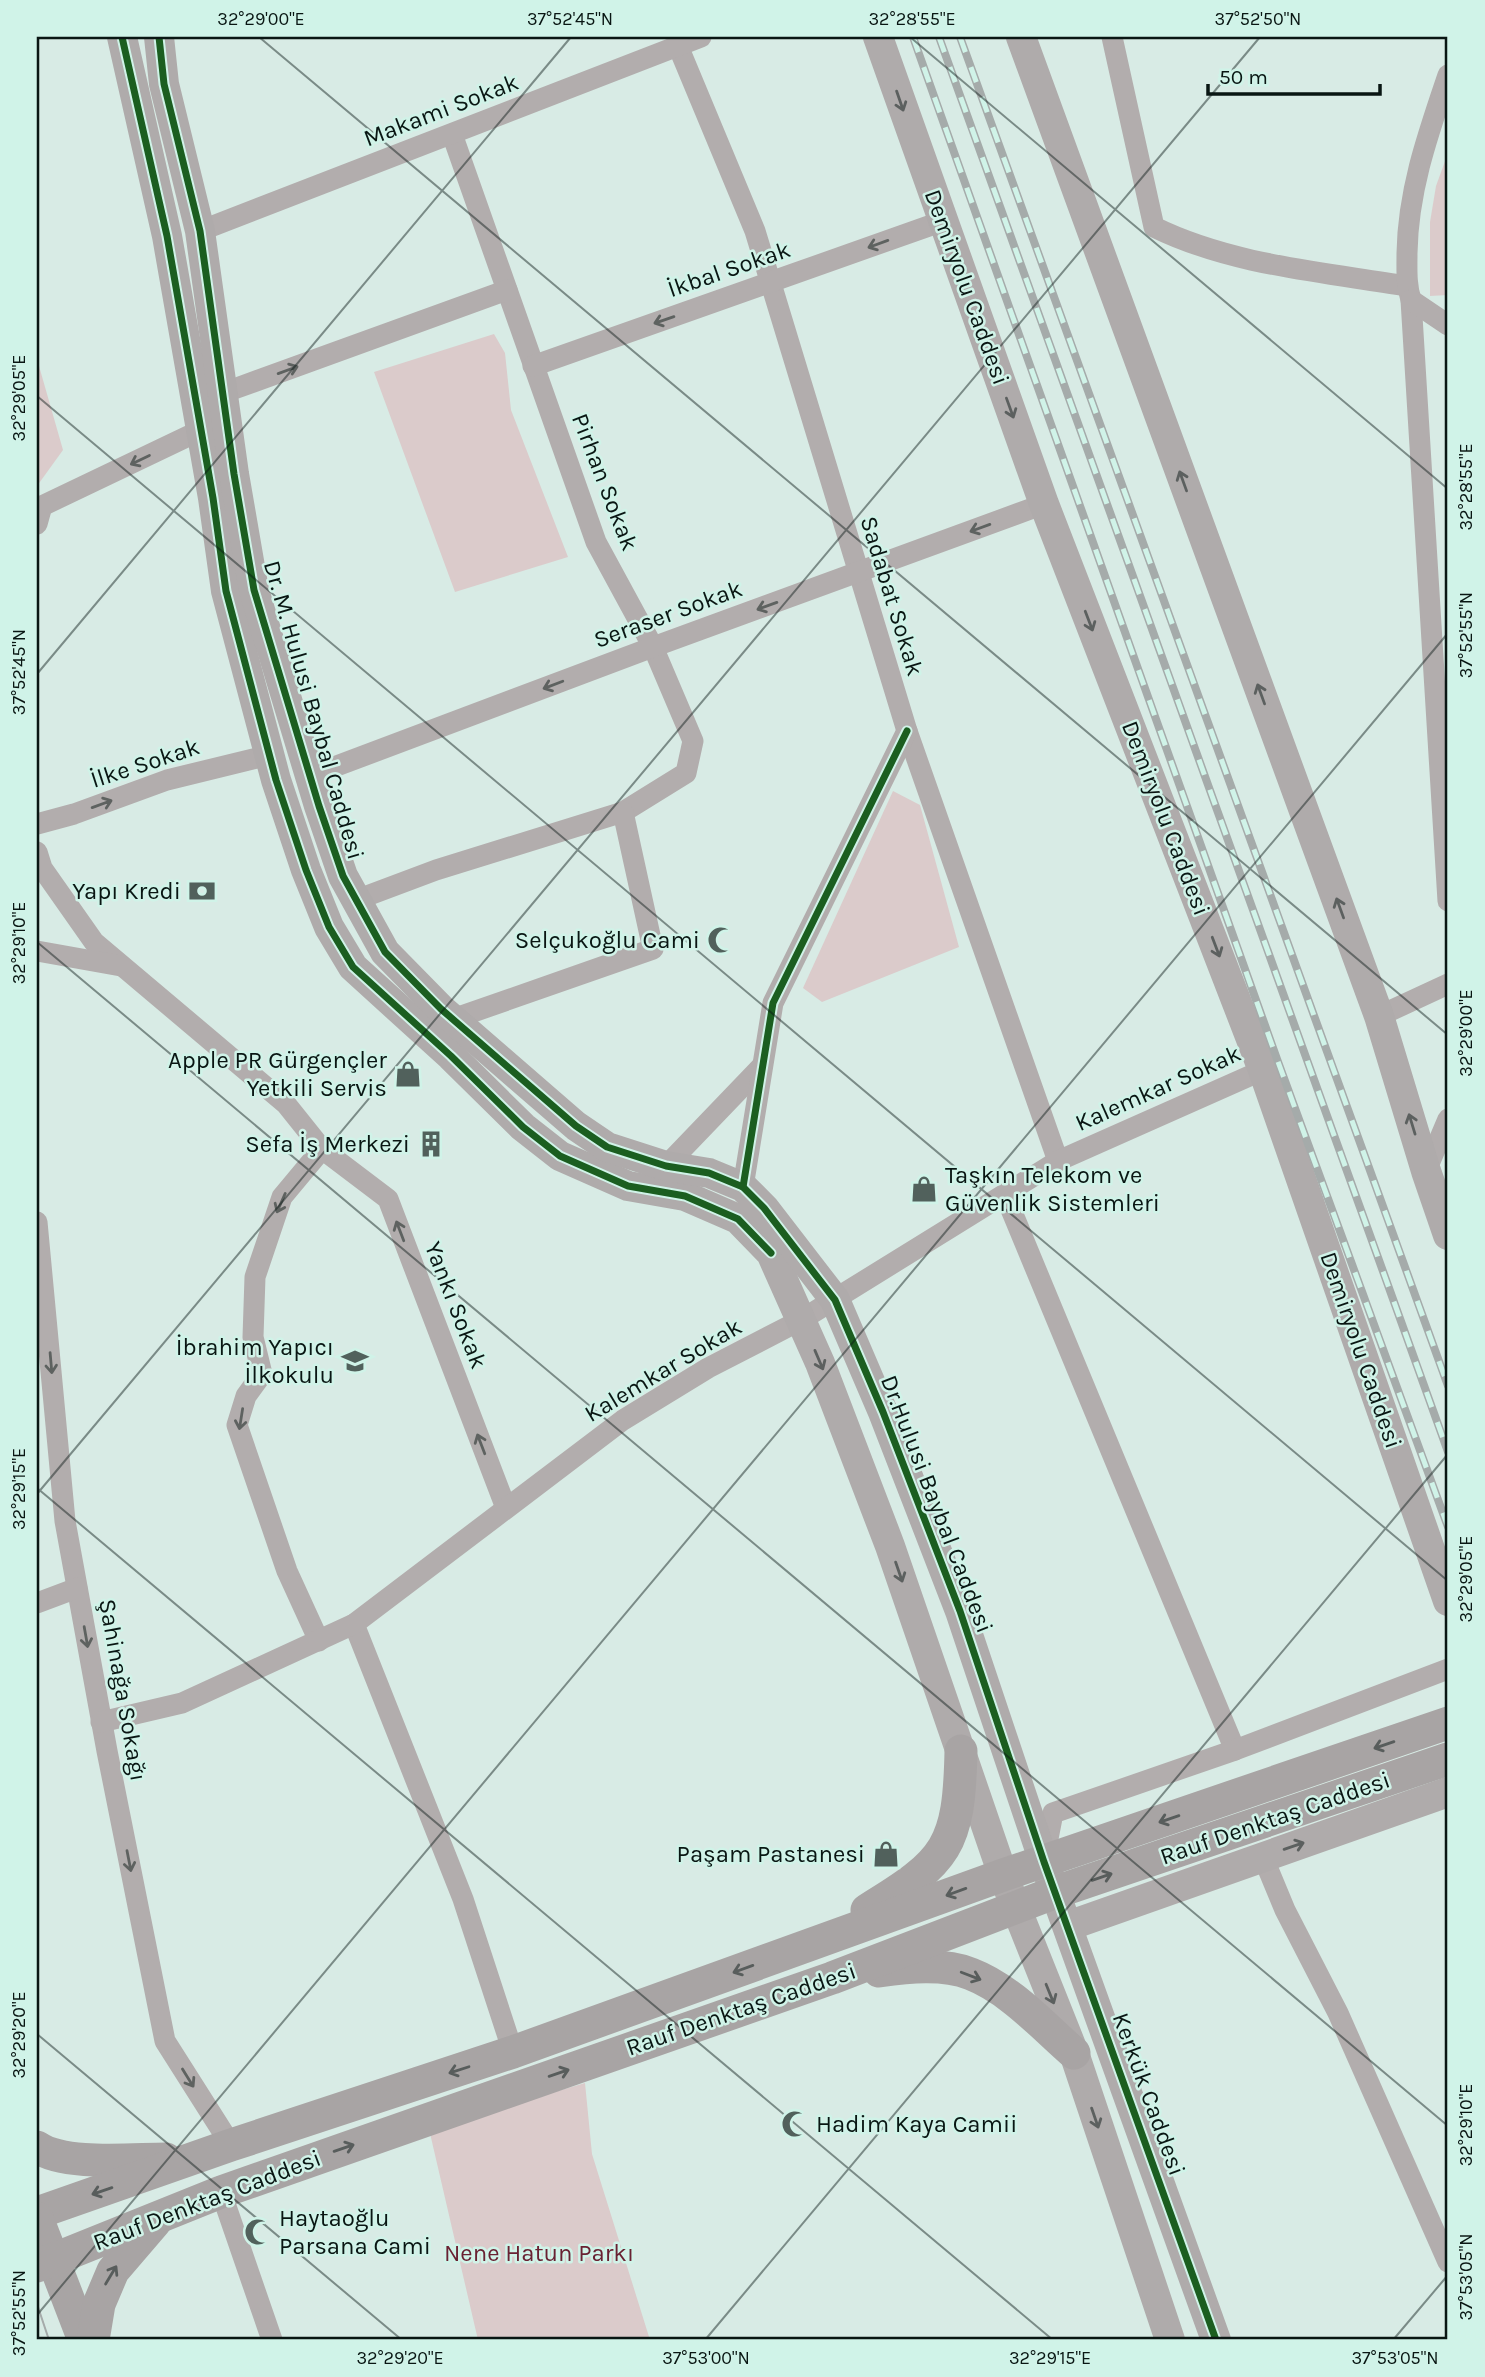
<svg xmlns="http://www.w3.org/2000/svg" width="1485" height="2377" font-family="Karla,sans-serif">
	<rect width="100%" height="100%" fill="#d8ebe5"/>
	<!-- green -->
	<g fill="#dbcbcb">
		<polygon points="1448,153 1448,295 1430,296 1430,222 1436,186"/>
		<polygon points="494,334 505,353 511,410 568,557 455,592 374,372"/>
		<polygon points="37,359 63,450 37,486"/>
		<polygon points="893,791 920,805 959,947 822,1002 803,988"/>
		<polygon points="585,2083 592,2154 650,2340 478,2340 429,2129"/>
	</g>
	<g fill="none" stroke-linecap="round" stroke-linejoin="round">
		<!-- street -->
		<g stroke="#b2adad" stroke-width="21">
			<path d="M1112,37l42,190c77,38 169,45 252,59"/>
			<polyline points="678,46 755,231 907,731 1058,1161"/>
			<path d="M1448,75c-20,59 -40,115 -41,178 0,17 -1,31 4,47l37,601"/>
			<polyline points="452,134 596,542 653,647 693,741 686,773 623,812"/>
			<polyline points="200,231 701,37"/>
			<polyline points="1411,300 1448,325"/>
			<polyline points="533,366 943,221"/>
			<polyline points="223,393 507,290"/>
			<polyline points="37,524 42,506 201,430"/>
			<polyline points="310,776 653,647 1044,504"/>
			<polyline points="37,824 74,814 167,780 269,755"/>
			<polyline points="37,852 42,868 94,942 286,1104 322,1149 388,1199 506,1508"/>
			<polyline points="356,900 436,870 623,812 653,949 453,1019"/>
			<polyline points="37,951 121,966"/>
			<polyline points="1379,1016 1448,984"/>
			<polyline points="666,1166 762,1066"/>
			<polyline points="1426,1171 1448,1119"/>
			<polyline points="743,1187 773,1003 907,731"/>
			<polyline points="1005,1195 1235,1750"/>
			<polyline points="37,1222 65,1521 107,1751 165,2041 231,2145"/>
			<polyline points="37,1603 77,1588"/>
			<polyline points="354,1624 463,1899 513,2052"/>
			<polyline points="319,1641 287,1571 237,1425 246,1396 262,1374 253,1337 255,1277 282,1197 322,1149"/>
			<polyline points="101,1722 182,1703 354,1624 623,1420 708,1368 801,1320 1058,1161 1263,1070"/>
			<polyline points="1263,1857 1285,1910 1338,2013 1448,2262"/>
			<polyline points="1044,1859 1053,1813 1235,1750 1448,1669"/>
			<polyline points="221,2192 272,2340"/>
		</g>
		<!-- secondary -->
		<g stroke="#afabab" stroke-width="30">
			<polyline points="122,37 167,236 213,498 226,591 276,780 306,870 329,927 353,967 451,1056 523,1127 560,1156 628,1186 685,1196 738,1219 771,1253 820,1363 890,1546 1003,1875 1074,2053 1170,2340"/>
			<polyline points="159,37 164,84 200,231 234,474 254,590 319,806 343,876 385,952 441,1009 576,1126 607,1147 666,1166 709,1173 743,1187 764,1208 835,1300 883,1412 960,1611 1044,1862 1216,2340"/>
			<polyline points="878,37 1044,504 1263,1070 1448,1601"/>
			<polyline points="1021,37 1379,1016 1426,1171 1448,1235"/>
			<polyline points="1068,1926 1448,1792"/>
		</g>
		<!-- primary -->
		<g stroke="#a8a4a4" stroke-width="33">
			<path d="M867,1910c81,-49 92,-64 94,-159"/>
			<path d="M879,1971c29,-4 64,-8 92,3 39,15 72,52 103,79"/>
			<path d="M37,2147c27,19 94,12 129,12"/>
			<polyline points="37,2213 231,2145 513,2052 1003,1875 1448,1723"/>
			<polyline points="37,2218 84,2340"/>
			<polyline points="37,2266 221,2192 832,1978 1056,1892 1448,1759"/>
			<polyline points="93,2340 99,2304 113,2271 155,2222"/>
		</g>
		<!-- tram -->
		<polyline stroke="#a5abaa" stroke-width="2" points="37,2304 49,2340"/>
		<!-- rail casing -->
		<g stroke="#a5abaa" stroke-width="8">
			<g id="rail">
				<polyline points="913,37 1277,1059 1448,1527"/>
				<polyline points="939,37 1448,1452"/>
				<polyline points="960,37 1448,1386"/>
			</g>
		</g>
		<!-- rail -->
		<use href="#rail" stroke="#d0f3e8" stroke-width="5" stroke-dasharray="16" stroke-linecap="butt"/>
		<!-- cycleway casing -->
		<g stroke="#d0f3e8" stroke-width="11">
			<g id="cycleway">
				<polyline points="122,37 167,236 213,498 226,591 276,780 306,870 329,927 353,967 451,1056 523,1127 560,1156 628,1186 685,1196 738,1219 771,1253"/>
				<polyline points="159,37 164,84 200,231 234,474 254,590 319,806 343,876 385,952 441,1009 576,1126 607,1147 666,1166 709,1173 743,1187 764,1208 835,1300 883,1412 960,1611 1044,1862 1216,2340"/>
				<polyline points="743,1187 773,1003 907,731"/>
			</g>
		</g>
		<!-- cycleway -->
		<use href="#cycleway" stroke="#1b5e20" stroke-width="7"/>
	</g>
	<!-- one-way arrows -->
	<defs><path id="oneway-shaft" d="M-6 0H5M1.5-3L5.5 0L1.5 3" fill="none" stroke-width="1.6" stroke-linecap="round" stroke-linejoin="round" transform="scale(1.75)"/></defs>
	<g stroke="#5c605f">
		<use href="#oneway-shaft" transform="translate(900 101) rotate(71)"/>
		<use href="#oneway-shaft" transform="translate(1010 408) rotate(70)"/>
		<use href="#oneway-shaft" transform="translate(1183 481) rotate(-110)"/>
		<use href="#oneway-shaft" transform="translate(1089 621) rotate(69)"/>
		<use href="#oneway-shaft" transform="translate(1261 694) rotate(-110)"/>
		<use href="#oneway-shaft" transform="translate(1340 908) rotate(-110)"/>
		<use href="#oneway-shaft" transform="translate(1216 947) rotate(69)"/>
		<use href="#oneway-shaft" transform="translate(1412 1124) rotate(-107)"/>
		<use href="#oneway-shaft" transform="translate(819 1360) rotate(67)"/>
		<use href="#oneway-shaft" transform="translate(899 1572) rotate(71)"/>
		<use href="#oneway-shaft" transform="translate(1294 1846) rotate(-19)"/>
		<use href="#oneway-shaft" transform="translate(1050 1994) rotate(68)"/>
		<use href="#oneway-shaft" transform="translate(1095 2118) rotate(71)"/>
	</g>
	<g stroke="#5e6260">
		<use href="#oneway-shaft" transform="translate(878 244) rotate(160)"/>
		<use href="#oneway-shaft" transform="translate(664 320) rotate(161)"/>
		<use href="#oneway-shaft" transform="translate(288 370) rotate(-20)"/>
		<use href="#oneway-shaft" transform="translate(140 460) rotate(154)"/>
		<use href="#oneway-shaft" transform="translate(980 528) rotate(160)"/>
		<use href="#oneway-shaft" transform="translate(767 606) rotate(160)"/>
		<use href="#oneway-shaft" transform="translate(553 685) rotate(159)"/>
		<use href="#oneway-shaft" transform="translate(102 804) rotate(-20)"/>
		<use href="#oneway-shaft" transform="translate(281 1203) rotate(114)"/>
		<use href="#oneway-shaft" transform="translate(400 1231) rotate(-111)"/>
		<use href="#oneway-shaft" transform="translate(51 1363) rotate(85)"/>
		<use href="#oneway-shaft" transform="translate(241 1419) rotate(99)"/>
		<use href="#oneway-shaft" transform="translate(481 1444) rotate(-111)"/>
		<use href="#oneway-shaft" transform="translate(86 1637) rotate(80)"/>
		<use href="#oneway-shaft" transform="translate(129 1861) rotate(79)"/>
		<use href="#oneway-shaft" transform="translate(188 2078) rotate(58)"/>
	</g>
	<g stroke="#585d5c">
		<use href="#oneway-shaft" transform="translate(1384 1745) rotate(161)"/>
		<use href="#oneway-shaft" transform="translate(1169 1819) rotate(161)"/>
		<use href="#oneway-shaft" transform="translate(1102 1877) rotate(-19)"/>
		<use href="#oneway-shaft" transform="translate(956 1892) rotate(160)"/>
		<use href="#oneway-shaft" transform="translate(743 1969) rotate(160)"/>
		<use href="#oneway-shaft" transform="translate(971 1976) rotate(21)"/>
		<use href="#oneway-shaft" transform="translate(459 2070) rotate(162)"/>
		<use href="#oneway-shaft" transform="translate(559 2073) rotate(-19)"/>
		<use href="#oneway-shaft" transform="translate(344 2148) rotate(-19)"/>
		<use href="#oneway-shaft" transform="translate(102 2191) rotate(161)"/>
		<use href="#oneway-shaft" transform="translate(111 2275) rotate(-59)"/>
	</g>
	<!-- ticks -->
	<path fill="none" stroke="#091613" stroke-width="2" stroke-opacity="0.45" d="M259,37l1189,998M910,37l538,452M37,396l1411,1185M37,674l534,-637M37,942l1411,1184M37,1488l1016,852M37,1494l1223,-1457M37,2034l365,306M37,2315l1411,-1682M705,2340l743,-886M1393,2340l55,-65"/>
	<!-- icons -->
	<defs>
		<g id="bank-bare" transform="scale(2.1)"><path d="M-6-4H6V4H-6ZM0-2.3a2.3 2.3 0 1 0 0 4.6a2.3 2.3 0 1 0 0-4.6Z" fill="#51615c" stroke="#d0f3e8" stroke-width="2.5" paint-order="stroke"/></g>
		<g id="mosque-bare" transform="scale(2.1)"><path d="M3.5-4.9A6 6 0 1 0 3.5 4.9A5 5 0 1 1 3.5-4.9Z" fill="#51615c" stroke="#d0f3e8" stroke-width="2.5" paint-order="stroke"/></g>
		<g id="shop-bare" transform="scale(2.1)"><path d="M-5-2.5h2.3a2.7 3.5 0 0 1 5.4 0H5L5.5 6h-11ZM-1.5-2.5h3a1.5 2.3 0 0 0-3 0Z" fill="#51615c" stroke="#d0f3e8" stroke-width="2.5" paint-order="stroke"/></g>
		<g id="building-bare" transform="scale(2.1)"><path d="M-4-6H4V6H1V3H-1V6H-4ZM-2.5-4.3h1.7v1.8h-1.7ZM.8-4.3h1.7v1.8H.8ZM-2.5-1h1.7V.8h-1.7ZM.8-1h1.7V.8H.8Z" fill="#51615c" stroke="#d0f3e8" stroke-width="2.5" paint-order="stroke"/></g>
		<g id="school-bare" transform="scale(2.1)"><path d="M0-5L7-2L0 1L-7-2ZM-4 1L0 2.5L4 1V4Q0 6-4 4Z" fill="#51615c" stroke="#d0f3e8" stroke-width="2.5" paint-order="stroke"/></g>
	</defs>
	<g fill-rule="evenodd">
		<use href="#bank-bare" x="202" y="891"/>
		<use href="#mosque-bare" x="721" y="940"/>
		<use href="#shop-bare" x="408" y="1074"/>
		<use href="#building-bare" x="431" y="1144"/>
		<use href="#shop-bare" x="924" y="1189"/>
		<use href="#school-bare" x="355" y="1361"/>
		<use href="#shop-bare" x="886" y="1854"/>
		<use href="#mosque-bare" x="795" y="2124"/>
		<use href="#mosque-bare" x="258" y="2232"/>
	</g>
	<g text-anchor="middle" stroke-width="5" stroke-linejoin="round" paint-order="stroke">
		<!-- street labels -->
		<g font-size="24" fill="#091613" stroke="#d0f3e8">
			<text transform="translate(441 110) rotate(-21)" y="8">Makami Sokak</text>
			<text transform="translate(729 269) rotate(-19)" y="8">İkbal Sokak</text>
			<text transform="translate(967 287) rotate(70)" y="8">Demiryolu Caddesi</text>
			<text transform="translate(605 482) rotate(69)" y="8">Pirhan Sokak</text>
			<text transform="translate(892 596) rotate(73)" y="8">Sadabat Sokak</text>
			<text transform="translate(668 614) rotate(-20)" y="8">Seraser Sokak</text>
			<text transform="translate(314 710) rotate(74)" y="8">Dr. M. Hulusi Baybal Caddesi</text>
			<text transform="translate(145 763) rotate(-18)" y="8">İlke Sokak</text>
			<text transform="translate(1166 818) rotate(69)" y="8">Demiryolu Caddesi</text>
			<text transform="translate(1158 1088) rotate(-24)" y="8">Kalemkar Sokak</text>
			<text transform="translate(456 1305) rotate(69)" y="8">Yankı Sokak</text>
			<text transform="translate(1361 1350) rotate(71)" y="8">Demiryolu Caddesi</text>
			<text transform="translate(663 1370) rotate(-31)" y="8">Kalemkar Sokak</text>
			<text transform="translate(937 1504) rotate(69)" y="8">Dr.Hulusi Baybal Caddesi</text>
			<text transform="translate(123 1690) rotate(80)" y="8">Şahinağa Sokağı</text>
			<text transform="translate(1275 1818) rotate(-19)" y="8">Rauf Denktaş Caddesi</text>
			<text transform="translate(741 2009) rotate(-19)" y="8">Rauf Denktaş Caddesi</text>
			<text transform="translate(1149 2094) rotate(70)" y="8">Kerkük Caddesi</text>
			<text transform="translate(207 2200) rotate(-21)" y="8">Rauf Denktaş Caddesi</text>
		</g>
		<!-- poi labels -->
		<g font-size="24" fill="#091613" stroke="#d0f3e8" text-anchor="end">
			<text x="181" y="899">Yapı Kredi</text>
			<text x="700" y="948">Selçukoğlu Cami</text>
			<text x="387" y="1068">Apple PR Gürgençler<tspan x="387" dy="28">Yetkili Servis</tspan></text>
			<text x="410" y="1152">Sefa İş Merkezi</text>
			<text x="945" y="1183" text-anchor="start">Taşkın Telekom ve<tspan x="945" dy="28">Güvenlik Sistemleri</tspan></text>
			<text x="334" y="1355">İbrahim Yapıcı<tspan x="334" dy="28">İlkokulu</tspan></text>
			<text x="865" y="1862">Paşam Pastanesi</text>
			<text x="816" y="2132" text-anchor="start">Hadim Kaya Camii</text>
			<text x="279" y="2226" text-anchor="start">Haytaoğlu<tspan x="279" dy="28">Parsana Cami</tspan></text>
		</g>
		<!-- park labels -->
		<g font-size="24" fill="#692132" stroke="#d0f3e8">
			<text x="539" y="2261">Nene Hatun Parkı</text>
		</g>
	</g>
	<!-- border -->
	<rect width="1485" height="2377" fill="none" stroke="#d0f3e8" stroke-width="77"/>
	<!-- scale -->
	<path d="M1208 84v10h172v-10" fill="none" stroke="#091613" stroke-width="3.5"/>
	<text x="1219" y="84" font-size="21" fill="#091613" stroke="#d0f3e8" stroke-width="5" paint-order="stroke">50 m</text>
	<rect x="38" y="38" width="1408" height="2300" fill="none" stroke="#091613" stroke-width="2.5"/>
	<g font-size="18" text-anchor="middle" fill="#091613">
		<text x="261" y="25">32°29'00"E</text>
		<text x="570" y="25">37°52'45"N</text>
		<text x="912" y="25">32°28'55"E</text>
		<text x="1258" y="25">37°52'50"N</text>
		<text transform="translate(19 398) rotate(-90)" y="6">32°29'05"E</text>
		<text transform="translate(1466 487) rotate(-90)" y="6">32°28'55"E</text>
		<text transform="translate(1466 635) rotate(-90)" y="6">37°52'55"N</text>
		<text transform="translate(19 672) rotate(-90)" y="6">37°52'45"N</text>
		<text transform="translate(19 943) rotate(-90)" y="6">32°29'10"E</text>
		<text transform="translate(1466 1033) rotate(-90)" y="6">32°29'00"E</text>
		<text transform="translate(19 1489) rotate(-90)" y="6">32°29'15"E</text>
		<text transform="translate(1466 1579) rotate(-90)" y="6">32°29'05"E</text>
		<text transform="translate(19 2035) rotate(-90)" y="6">32°29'20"E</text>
		<text transform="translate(1466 2125) rotate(-90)" y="6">32°29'10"E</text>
		<text transform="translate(1466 2277) rotate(-90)" y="6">37°53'05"N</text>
		<text transform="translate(19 2313) rotate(-90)" y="6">37°52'55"N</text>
		<text x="400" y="2364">32°29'20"E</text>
		<text x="706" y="2364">37°53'00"N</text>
		<text x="1050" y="2364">32°29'15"E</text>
		<text x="1395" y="2364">37°53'05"N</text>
	</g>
</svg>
